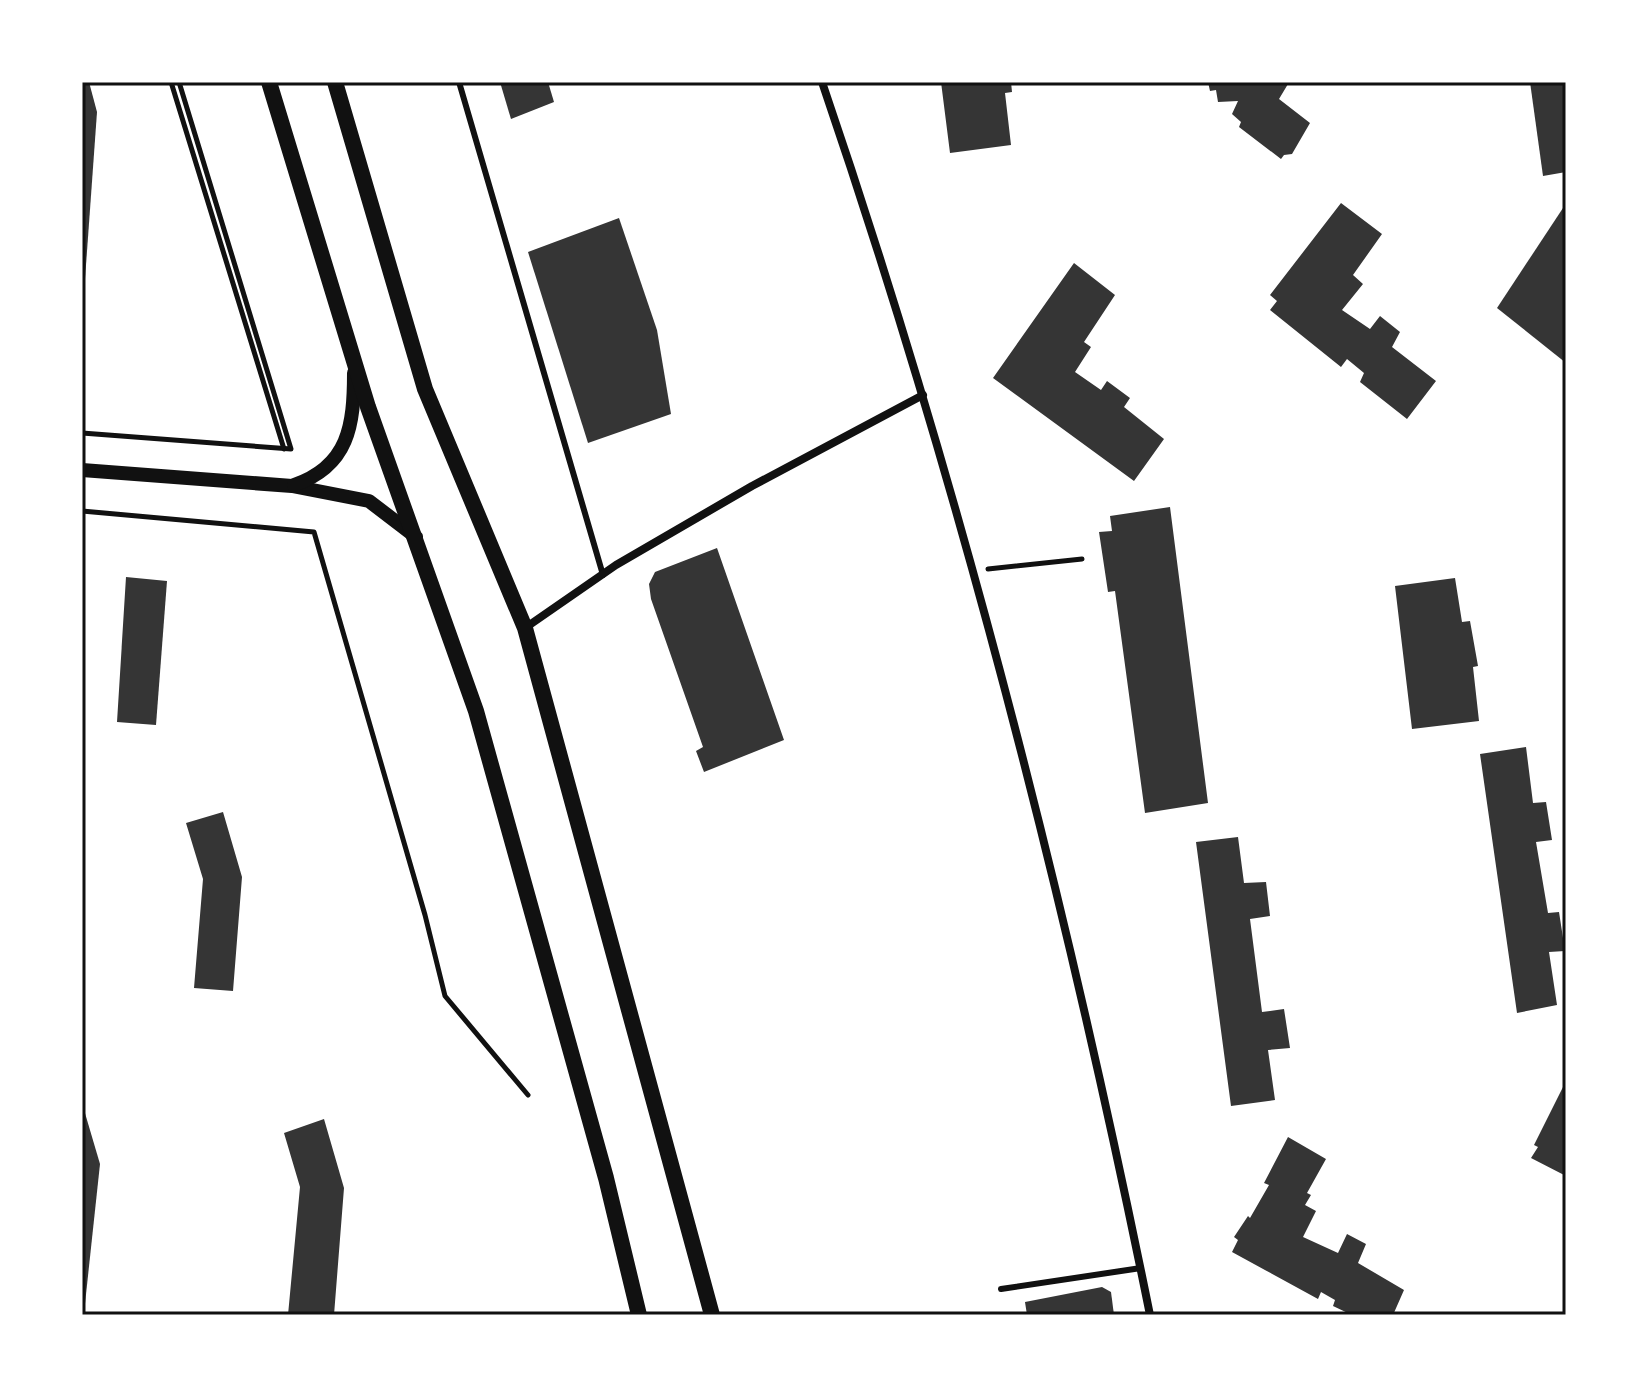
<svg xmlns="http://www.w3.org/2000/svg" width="1648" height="1397" font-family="'DejaVu Sans',sans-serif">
	<rect width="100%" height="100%" fill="#fff"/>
	<!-- building -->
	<g fill="#353535">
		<polygon points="82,82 89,82 97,112 84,293 82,293"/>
		<polygon points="500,82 548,82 554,102 511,119"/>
		<polygon points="941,82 1011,82 1012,92 1005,93 1011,145 950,153"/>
		<polygon points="1208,82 1284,82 1288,84 1279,99 1310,123 1292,154 1284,155 1281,159 1239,127 1241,122 1232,114 1238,101 1218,102 1216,90 1210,91"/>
		<polygon points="1530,82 1566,82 1566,172 1543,176"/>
		<polygon points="1341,203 1382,234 1353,275 1363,284 1342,310 1370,329 1380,316 1400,332 1392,347 1436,381 1407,419 1360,382 1364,373 1347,359 1341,367 1270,310 1277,301 1270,295"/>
		<polygon points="1563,208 1566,210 1566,363 1497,308"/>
		<polygon points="619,218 657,330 671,414 588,443 528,252"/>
		<polygon points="1074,263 1115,295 1084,342 1091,347 1075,372 1101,390 1107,381 1130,398 1124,407 1164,439 1134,481 993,378"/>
		<polygon points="1170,507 1208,803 1145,813 1115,591 1108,592 1099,532 1112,531 1110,516"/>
		<polygon points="717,548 784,740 704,772 696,751 703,747 651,599 649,584 655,572"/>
		<polygon points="126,577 167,581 156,725 117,722"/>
		<polygon points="1455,578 1462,622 1470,621 1478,666 1473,667 1479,721 1412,729 1395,586"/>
		<polygon points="1526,747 1533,803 1546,802 1552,840 1536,842 1548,913 1559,912 1565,951 1549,952 1557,1005 1517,1013 1480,754"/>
		<polygon points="223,812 242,877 233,991 194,988 203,879 186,823"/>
		<polygon points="1238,837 1244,883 1266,882 1270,916 1250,919 1262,1012 1284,1009 1290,1048 1268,1050 1275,1100 1231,1106 1196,842"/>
		<polygon points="1566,1081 1566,1176 1531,1158 1538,1147 1534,1145"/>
		<polygon points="82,1103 100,1164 84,1313 82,1313"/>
		<polygon points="324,1119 344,1188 334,1315 288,1315 300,1187 284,1133"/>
		<polygon points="1288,1137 1326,1159 1307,1193 1311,1195 1305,1205 1316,1211 1303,1237 1338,1253 1347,1234 1366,1244 1358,1263 1404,1290 1393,1315 1352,1315 1333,1306 1335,1300 1321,1292 1318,1299 1232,1252 1238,1240 1234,1237 1248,1216 1250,1218 1269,1185 1264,1183"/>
		<polygon points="1102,1287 1111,1292 1114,1315 1027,1315 1025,1302"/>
	</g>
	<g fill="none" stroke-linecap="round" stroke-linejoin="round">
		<!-- path -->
		<g stroke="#111" stroke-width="5">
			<polyline points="171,82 284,449"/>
			<polyline points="82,433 291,449 179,82"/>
			<polyline points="82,511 314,532 425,915 445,996 528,1095"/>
			<polyline points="988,569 1082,559"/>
		</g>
		<!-- service -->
		<g stroke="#111" stroke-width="6">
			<polyline points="459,82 603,575"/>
			<polyline points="1001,1289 1141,1268"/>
		</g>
		<!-- minor -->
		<g stroke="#111" stroke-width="8">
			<path d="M822,82c137,401 244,818 328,1233"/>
			<polyline points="525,628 616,565 752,486 923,395"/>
		</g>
		<!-- tertiary -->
		<g stroke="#111" stroke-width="14">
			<polyline points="82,470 292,486 369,501 416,537"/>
			<path d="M294,485c55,-19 60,-60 60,-112"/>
		</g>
		<!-- secondary -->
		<g stroke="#111" stroke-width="16">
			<polyline points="269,82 368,407 476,711 606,1178 639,1315"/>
			<polyline points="335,82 425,389 525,628 712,1315"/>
		</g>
	</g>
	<!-- border -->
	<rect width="1648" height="1397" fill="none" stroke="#ffffff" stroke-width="168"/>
	<rect x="84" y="84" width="1480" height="1229" fill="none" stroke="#111" stroke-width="3"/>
</svg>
